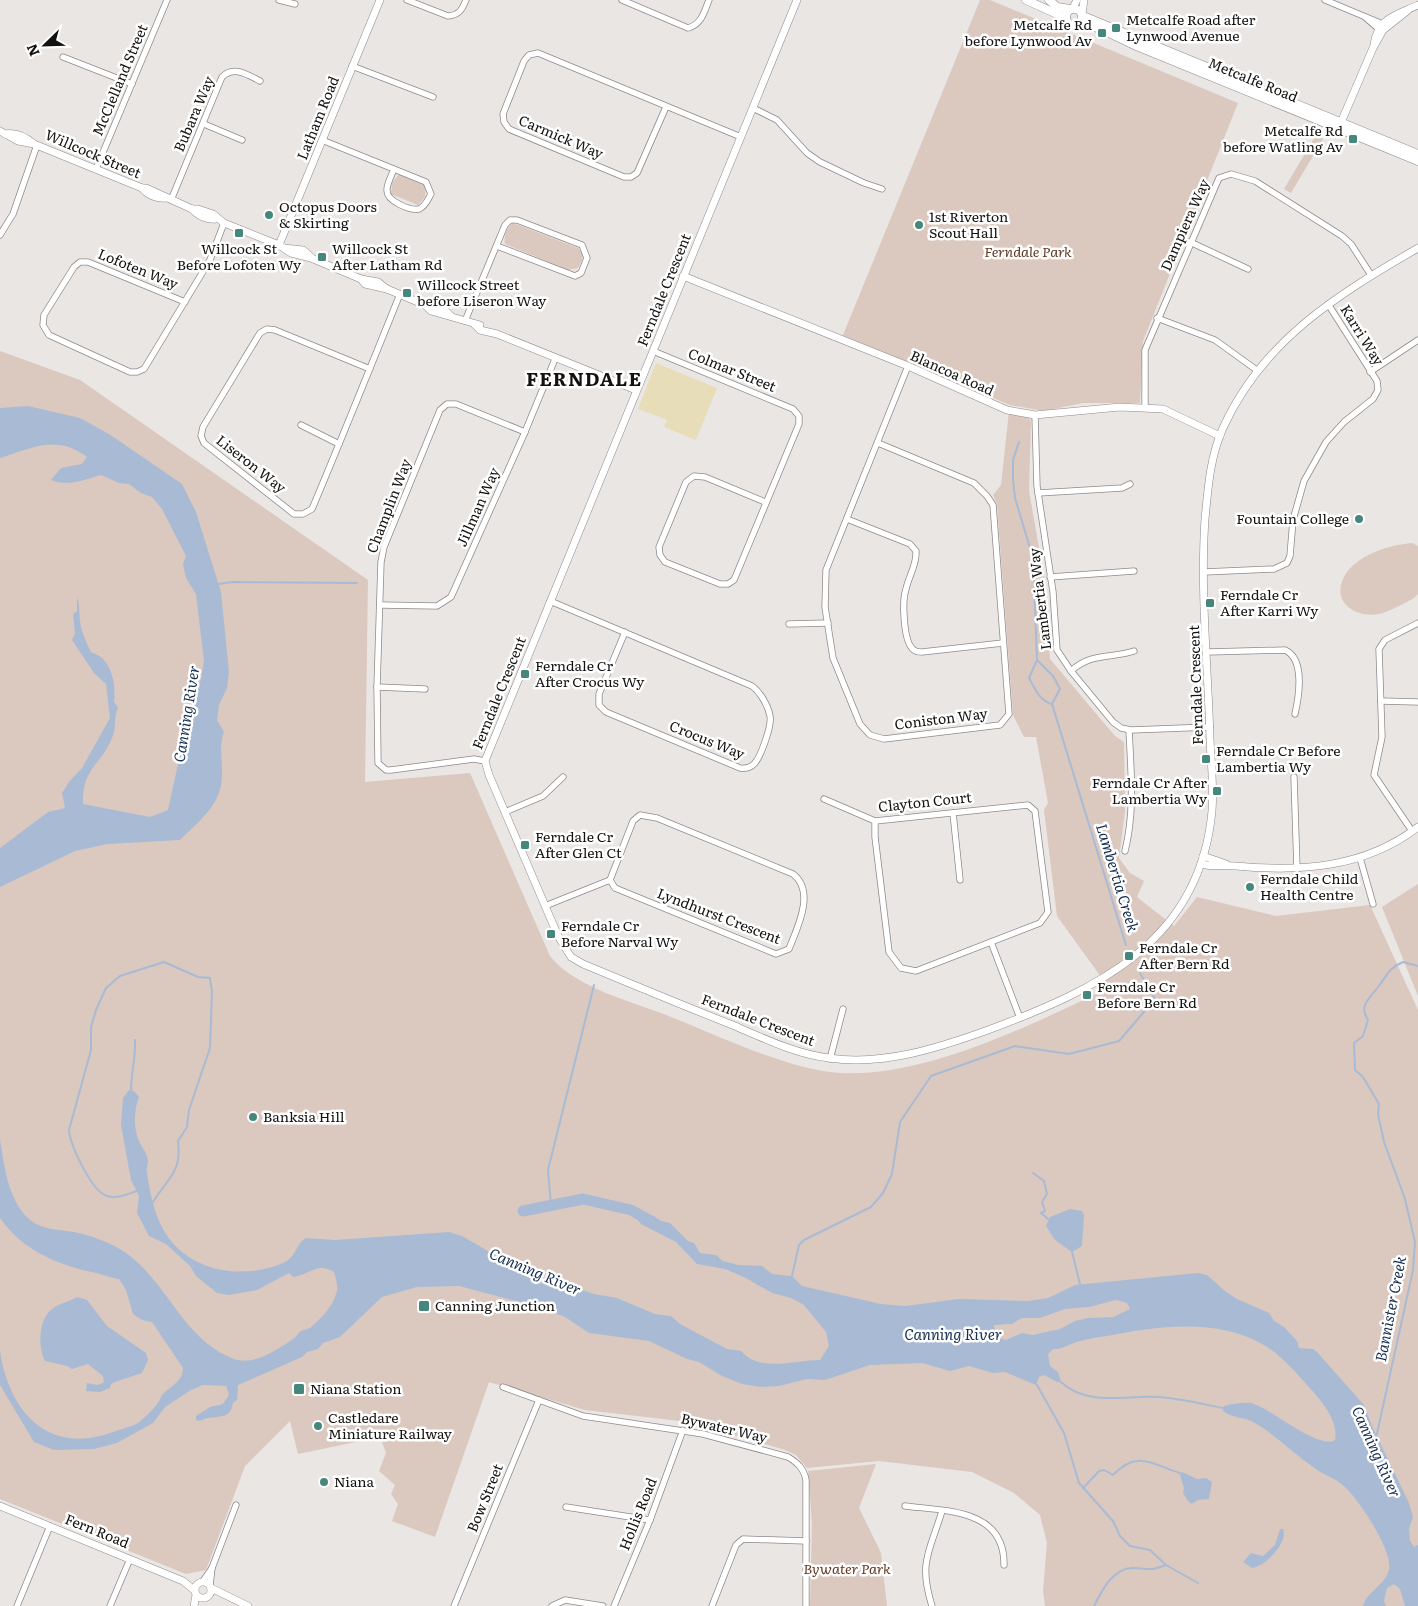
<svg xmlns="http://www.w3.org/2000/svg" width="1418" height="1606" font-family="Literata,serif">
	<rect width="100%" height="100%" fill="#eae6e4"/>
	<!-- green -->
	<g fill="#dbc8bf">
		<polygon points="980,0 990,0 1238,103 1143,341 1140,403 1083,403 1044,411 1010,405 950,380 841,340"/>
		<polygon points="1316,135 1323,139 1291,193 1284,189"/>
		<polygon points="399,174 426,186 425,197 418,205 391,194 392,183"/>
		<path d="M513,223l65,25c8,7 4,12 0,20l-10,2 -63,-26c-2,-8 2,-17 8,-21z"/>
		<path d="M0,351l80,29 288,200 -3,202 105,-9 80,183c24,31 80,45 116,59 48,19 106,47 157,56 88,15 207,-46 286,-83l-52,-72 -13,-106 4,-7 -12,-66h-12l-11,-22 -16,-211 -4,-9 8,-10 8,-74 16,2 6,8 -2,70 15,85 6,83 65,77 9,6 1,69 -6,47 11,15 14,8 -7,16 37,29 23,-29 79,19 94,-11 48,105v596h-373l-2,-15 4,-48 -7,-28 -26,-22 -42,-21 -93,-11 -72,7 -11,-13 -11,-5 -96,-28 -104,-12 -96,-28 -54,155 -43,-16 6,-17 -7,-10 4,-9 -16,-14 7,-18 -6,-16 -82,17 -8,-33 -45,45 -39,104 -20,4 -186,-75z"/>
		<path d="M1412,543l6,3v48l-4,4c-10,5 -20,11 -31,15 -24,7 -53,-9 -39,-36 12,-22 45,-32 68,-34z"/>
		<polygon points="1418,884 1418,996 1382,907"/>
		<polygon points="876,1464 859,1508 881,1553 887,1606 810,1606 812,1524 808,1471"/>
	</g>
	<!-- sand -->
	<polygon fill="#e7deb9" points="656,363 717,388 696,440 664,427 667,420 638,409"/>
	<!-- water -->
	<g fill="#a9bbd4" fill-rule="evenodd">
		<path d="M28,406l52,12 29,16 73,50 14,28 25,80 8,80 -2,16 -8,17 -2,15 7,12c-5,12 -2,26 -2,38 2,33 -21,49 -42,70l-72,4 -33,7 -75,36v-39l48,-36 17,-4 -3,-15 7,-11 13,-14 28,-50 -4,-34 -12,-11 -22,-33 3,-7 -2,-19 4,-3v-14c3,9 2,14 3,24 1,10 6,21 11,31 4,2 10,4 13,8 9,10 12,29 10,42l4,6c-5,10 -1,19 -6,30 -11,28 -30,29 -29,66l67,13 18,-7 20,-92 13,-39 3,-18 -8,-67 -10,-16 -3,-14 3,-8 -24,-47 -10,-12 -11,-4 -12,-9 -10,-1 -18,-8c-18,5 -32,12 -50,5l10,-12 21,-4 5,-7c-31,-23 -54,-9 -87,1v-50z"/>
		<path d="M129,1090l5,1 5,6c-5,13 -6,31 0,44 3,7 8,11 9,20 0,4 -2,7 -1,11 2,16 6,36 13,51 21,47 77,58 121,41 16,-6 14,-20 25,-26l29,2 114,-8 13,4 36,21 37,17 59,20 23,4 38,16 16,2 9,8 47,25 14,2c19,22 53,9 79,9l9,-14 -3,-14 -22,-27 -13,-7 -19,-5 -26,-15 -21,-9 -28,-5 -21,-22 -35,-18 -5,-7 1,-5 17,4 7,5 9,2 18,18 6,2 6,10 16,2 7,6 15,4 24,1 10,8 20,2 10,10 79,18 24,2 54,-7 69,2 20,-3 27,-13 123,-12 9,2 18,16 12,8 32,14 5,8 10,6 13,14 2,7 14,1 4,3 47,53 8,21 37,77 4,14 -4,12 1,12 4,6 4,-2v61h-13l-5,-17 -6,-5 -7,4 -3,13 2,5h-23c4,-15 23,-21 26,-37 4,-18 -30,-69 -44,-82 -9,-9 -22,-12 -32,-20 -20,-14 -37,-32 -58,-44 -9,-6 -24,-5 -32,-12l1,-5c8,-2 18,-4 27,-3 20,5 67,47 84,37 4,-20 -15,-41 -28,-55 -13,-15 -27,-31 -45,-41 -45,-26 -106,-18 -155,-8 -10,1 -20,3 -30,6 -8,2 -15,8 -24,7l-5,5 2,12 8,6 3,10h-4l-13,-7 -5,2 -3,8 -31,-13 -12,1 -24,-7 -19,5 -28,-8 -52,2 -45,15 -18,-1 -28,7 -18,1 -19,-3 -20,-8 -23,-14 -12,-3 -38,-18 -60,-8 -24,-16 -23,-9 -83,-22 -42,1 -35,10 -42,40 -17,6 -5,6 -11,3 -5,5 -64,28 -1,15 -4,3c-2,15 -12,13 -25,15 -6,1 -6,4 -12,2v-4l14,-9 13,-3 6,-9 -3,-9 -23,-1 -12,5 -26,17 -12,16 -36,20 -23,6 -40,1 -20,-8 -34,-57v-34c9,61 48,105 113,81 7,-3 18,-5 25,-9 6,-5 15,-13 19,-19 3,-3 3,-7 6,-10 8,-8 20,-13 20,-26l-31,-46 -10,-2 -9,-6 -7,-24 -7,-11c-8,-1 -14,-4 -23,-6 -38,-8 -73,-22 -96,-55v-79c4,26 8,61 29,80 15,13 37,10 54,15 11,3 25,8 35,14 48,27 62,91 116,111 21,7 42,-9 59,-20 3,-2 5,-6 8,-8 3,-2 7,-1 10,-4 9,-7 22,-21 25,-33 3,-6 0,-15 -2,-22 -18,-10 -22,2 -41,5l-4,-4 -32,17 -28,5 -12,-2 -21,-17 -6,-10 -24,-22 -17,-8 -12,-23 2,-17 -8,-16 -10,-55 2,-27zM1116,1300l11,3 3,6 -17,8 -25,1 -13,3 -15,8 -27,6 -11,-2 -16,7 -8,-2 -3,-4 -1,-9 18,-1 10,-6h18l25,-9 24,-2z"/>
		<polygon points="1070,1209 1082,1211 1084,1215 1082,1246 1072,1252 1055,1240 1046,1226 1050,1217"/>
		<path d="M77,1297l10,3 20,26 39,27 2,7 -6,13 -27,9 -4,2 -1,4 -10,4 -14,-1 1,-8 11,2 6,-3 -1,-6 -15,-12 -16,5 -5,-3 -22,-5c-7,-14 -7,-41 7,-52 8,-6 16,-7 25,-12z"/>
		<polygon points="1182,1472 1197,1479 1206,1478 1212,1482 1209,1499 1198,1500 1192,1504 1188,1501 1183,1493 1184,1488 1180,1475"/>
		<path d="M1280,1529h3c6,13 -18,38 -31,39l-9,-6 8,-9 12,3 12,-11z"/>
	</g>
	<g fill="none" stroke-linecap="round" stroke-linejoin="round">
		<!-- stream -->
		<g stroke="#a9bbd4" stroke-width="2">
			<polyline points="1019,442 1013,460 1013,480 1015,498 1033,558 1037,660 1053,676 1060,689 1052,704"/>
			<polyline points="219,584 232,582 357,583"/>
			<path d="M1037,660l-8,18c6,10 10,23 23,26"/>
			<polyline points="1052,704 1126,945"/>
			<path d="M131,1090c0,-17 5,-33 4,-50"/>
			<polyline points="1033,1173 1044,1181 1047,1194 1042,1202 1045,1211 1041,1213 1048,1219"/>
			<path d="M137,1191c-10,3 -19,8 -30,5 -15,-4 -37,-51 -38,-66l22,-80v-23l5,-17 10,-22 14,-12 44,-14 34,15 12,1 2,14 -2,56 -21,62 -2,17 -9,14c4,31 -10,37 -25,61"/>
			<polyline points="551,1206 548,1170 594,985"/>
			<polyline points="1072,1252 1080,1284"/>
			<polyline points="792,1276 799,1245 804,1240 871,1207 883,1193 892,1174 900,1122 931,1076 1015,1046 1069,1054 1119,1041 1155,999 1140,973"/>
			<path d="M1061,1382c27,25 64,13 97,15 21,1 43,7 65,11"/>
			<polyline points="1037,1385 1064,1433 1079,1483 1113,1521 1120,1536 1130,1546 1150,1550 1166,1565 1198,1583"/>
			<path d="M1376,1438l37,-168 2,-28 -10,-43 -21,-57 -6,-28 1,-10 -16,-27 -8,-7 -1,-27 9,-7 5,-16c-10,-15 2,-22 11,-34 8,-11 10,-18 24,-24l15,4"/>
			<path d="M1083,1488l16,-17 5,-1 9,5c25,-26 40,-10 67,-2"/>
			<path d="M1094,1606c8,-16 20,-40 41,-38 15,1 15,3 31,-3"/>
		</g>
		<!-- river -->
		<polyline stroke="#a9bbd4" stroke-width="11" points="523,1211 583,1199 631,1210 649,1220"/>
		<!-- minor casing -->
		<g stroke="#8e8a88" stroke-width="7">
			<g id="minor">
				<polyline points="279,0 295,4"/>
				<path d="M407,0l41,16c11,-1 14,-6 18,-16"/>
				<path d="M622,0l66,28c14,-4 16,-16 21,-28"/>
				<polyline points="1325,0 1385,25"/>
				<polyline points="1365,17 1381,31"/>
				<polyline points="63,57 132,84"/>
				<polyline points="352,66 433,97"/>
				<polyline points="666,107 637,173 631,177 624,177 509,129 504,122 503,114 524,61 529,55 538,53 741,137"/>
				<polyline points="753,108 777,120 807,153 820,162 864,183 882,189"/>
				<polyline points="204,124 242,140"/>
				<path d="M322,140l104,42 5,12c-3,5 -5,12 -12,15 -9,2 -32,-8 -32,-18 -1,-6 5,-16 7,-22"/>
				<polyline points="96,169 167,0"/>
				<path d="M171,200l51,-123c12,-12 26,-2 38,4"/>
				<polyline points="0,235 13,214 37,145"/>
				<polyline points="1190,242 1248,269"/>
				<polyline points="185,302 88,262 80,262 74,267 44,315 43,325 49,335 130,372 137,372 144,369 210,260 224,223"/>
				<polyline points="1157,318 1215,340 1258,371"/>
				<polyline points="465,321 505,225 510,220 517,220 582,245 587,258 581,273 575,276 497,246"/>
				<polyline points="653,351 793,409 799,416 799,424 734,580 728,584 720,584 665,562 660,555 659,547 686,482 694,476 705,477 765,502"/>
				<path d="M370,369l-95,-39 -8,-1 -7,4 -57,94 -2,9 3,7 90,71h9l9,-5c30,-71 59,-143 88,-215"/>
				<polyline points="1370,372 1418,340"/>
				<polyline points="1145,407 1145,350 1219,178 1231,174 1255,181 1342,236 1351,244 1371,275"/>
				<polyline points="1035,415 1037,486 1053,592 1057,650 1071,671 1113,722 1121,728 1131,730 1210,727"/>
				<polyline points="301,425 339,444"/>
				<polyline points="878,443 974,483 987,496 993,505 1009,714 1000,725 884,739 870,735 860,724 833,658 825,607 826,570 908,366"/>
				<polyline points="1038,493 1122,488 1130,484"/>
				<path d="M847,519l63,25 6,7c1,14 -7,24 -10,38 -4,11 -3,54 8,61 2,2 5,2 8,2l81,-9"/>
				<polyline points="1204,572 1274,569 1287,563 1290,556 1293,520 1304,481 1326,442 1344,422 1373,399 1378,390 1377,381 1328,304"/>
				<polyline points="1050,577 1134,571"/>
				<path d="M550,601l202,85c8,6 16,19 18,30 2,9 -9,41 -16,48 -4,4 -8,5 -14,4l-134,-56 -7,-7v-11l26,-62"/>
				<polyline points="380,605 437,606 451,597 525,432 555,359"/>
				<polyline points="789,624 828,623"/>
				<path d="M1208,652l77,-2c20,9 14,46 10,64"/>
				<path d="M1071,671c21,-19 39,-12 63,-20"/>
				<polyline points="377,687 425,689"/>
				<polyline points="1381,701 1418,702"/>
				<polyline points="485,761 474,759 391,770 386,770 378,763 377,687 381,562 384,547 440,410 447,404 456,404 525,432"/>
				<polyline points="1294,777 1297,869"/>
				<polyline points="824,799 875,821 1028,805 1035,811 1036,819 1048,912 1040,923 916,971 901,968 889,952 875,837 875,821"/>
				<polyline points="505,812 543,796 563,777"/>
				<polyline points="953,813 960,880"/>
				<polyline points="1412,831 1374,775 1382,737 1379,649 1385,640 1418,623"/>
				<path d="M1125,851c10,-40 6,-80 4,-121"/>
				<polyline points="1360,858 1373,904"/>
				<path d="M545,906l65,-26 23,-59 7,-6 17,3 136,56c23,18 4,54 -4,75l-13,5 -161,-66 -5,-8"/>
				<polyline points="991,942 1020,1018"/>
				<polyline points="830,1059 843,1009"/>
				<path d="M503,1387l80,29 120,18 85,23c10,6 16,12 18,23v126"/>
				<path d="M905,1506c41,5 100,3 99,59"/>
				<polyline points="566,1507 650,1520"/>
				<polyline points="203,1581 212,1568"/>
				<polyline points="210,1585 212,1568 236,1505"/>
				<polyline points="17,1606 50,1526"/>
				<polyline points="110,1606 130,1559"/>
				<polyline points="454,1606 539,1400"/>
				<polyline points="552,1606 565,1600 603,1606"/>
				<polyline points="614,1606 650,1520 683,1430"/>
				<polyline points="712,1606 736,1545 743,1539 806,1541"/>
				<path d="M932,1606c-14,-44 -2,-55 10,-95"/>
			</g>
		</g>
		<!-- tertiary casing -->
		<g stroke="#8e8a88" stroke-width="8">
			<g id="tertiary">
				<path d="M797,0l-312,761 4,14 69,161 13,21 12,7c51,21 101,42 152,62 30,13 61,28 94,32 54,8 109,-10 159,-28 110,-41 212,-88 224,-219 2,-24 -1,-48 -2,-72 -2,-73 -10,-147 -5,-220 3,-31 5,-62 18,-91 40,-88 114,-133 195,-180"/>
				<polyline points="1073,8 1077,0"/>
				<polyline points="1082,14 1084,0"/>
				<path d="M1374,45c3,-27 23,-30 44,-40"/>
				<polyline points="1339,127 1373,48 1383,30 1407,11"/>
				<polyline points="0,131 18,141 34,144"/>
				<path d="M5,134c11,-2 21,3 29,10l108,44h4l46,21h6l15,5 11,9 55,22 12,8 20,5 50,21 17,3 9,7"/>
				<path d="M142,188c5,7 15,11 24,10"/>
				<path d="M192,209c6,7 15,11 24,10"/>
				<polyline points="279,245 380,0"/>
				<polyline points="284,248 303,250 311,257"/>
				<polyline points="683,276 908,366 1007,410 1035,415 1120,407 1163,409 1220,436"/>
				<polyline points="361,279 365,284 387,289 425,305 442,308 450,315"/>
				<polyline points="425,305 431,311 480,325"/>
				<polyline points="475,325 480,330 497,334 636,390"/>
				<polyline points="1203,856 1226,864"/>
				<path d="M1201,864c12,3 23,1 35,2 64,6 129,2 182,-39"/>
				<polyline points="0,1506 183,1581 194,1590"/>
				<circle cx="203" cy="1590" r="8"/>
				<polyline points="211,1588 248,1606"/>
				<polyline points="194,1606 196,1595"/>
			</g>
		</g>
		<!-- secondary casing -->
		<g stroke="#8e8a88" stroke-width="9">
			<g id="secondary">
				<polyline points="1026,0 1066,18"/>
				<polyline points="1049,0 1057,7 1070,9"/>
				<circle cx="1074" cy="17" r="8"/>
				<polyline points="1083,16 1418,154"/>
				<polyline points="1079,24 1098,28 1134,45 1418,161"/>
			</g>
		</g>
		<!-- minor -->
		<use href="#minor" stroke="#fff" stroke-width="5.5"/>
		<!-- tertiary -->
		<use href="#tertiary" stroke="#fff" stroke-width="7"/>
		<!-- secondary -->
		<use href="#secondary" stroke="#fff" stroke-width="8"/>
	</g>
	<!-- markers -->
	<g fill="#45887b" stroke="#fff" stroke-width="2">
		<rect x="1111" y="23" width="10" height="10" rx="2.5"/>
		<rect x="1097" y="28" width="10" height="10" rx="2.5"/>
		<rect x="1348" y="134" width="10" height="10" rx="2.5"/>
		<circle cx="269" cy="215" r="5"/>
		<circle cx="919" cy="225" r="5"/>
		<rect x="234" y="228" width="10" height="10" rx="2.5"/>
		<rect x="317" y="252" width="10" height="10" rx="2.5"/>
		<rect x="402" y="288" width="10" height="10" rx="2.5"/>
		<circle cx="1359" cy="519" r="5"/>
		<rect x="1205" y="598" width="10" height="10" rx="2.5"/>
		<rect x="520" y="669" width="10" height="10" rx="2.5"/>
		<rect x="1201" y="754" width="10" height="10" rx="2.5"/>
		<rect x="1212" y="786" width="10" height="10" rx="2.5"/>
		<rect x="520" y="840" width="10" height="10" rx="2.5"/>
		<circle cx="1250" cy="887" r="5"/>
		<rect x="546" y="929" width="10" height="10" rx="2.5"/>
		<rect x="1124" y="951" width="10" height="10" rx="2.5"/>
		<rect x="1082" y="990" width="10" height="10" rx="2.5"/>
		<circle cx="253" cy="1117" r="5"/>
		<rect x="418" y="1300" width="12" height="12" rx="2.5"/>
		<rect x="293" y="1383" width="12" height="12" rx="2.5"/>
		<circle cx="318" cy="1426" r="5"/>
		<circle cx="324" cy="1482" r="5"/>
	</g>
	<g text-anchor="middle" stroke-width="5" stroke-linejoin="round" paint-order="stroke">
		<!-- poi labels -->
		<g font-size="14" fill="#131211" stroke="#fff" text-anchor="start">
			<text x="1126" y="25">Metcalfe Road after<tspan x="1126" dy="16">Lynwood Avenue</tspan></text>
			<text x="1092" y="30" text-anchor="end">Metcalfe Rd<tspan x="1092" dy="16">before Lynwood Av</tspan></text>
			<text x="1343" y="136" text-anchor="end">Metcalfe Rd<tspan x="1343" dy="16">before Watling Av</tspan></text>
			<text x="279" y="212">Octopus Doors<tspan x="279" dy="16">&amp; Skirting</tspan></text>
			<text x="929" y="222">1st Riverton<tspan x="929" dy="16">Scout Hall</tspan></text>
			<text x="239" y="254" text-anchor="middle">Willcock St<tspan x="239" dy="16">Before Lofoten Wy</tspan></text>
			<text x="332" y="254">Willcock St<tspan x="332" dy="16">After Latham Rd</tspan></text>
			<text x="417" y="290">Willcock Street<tspan x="417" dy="16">before Liseron Way</tspan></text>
			<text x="1349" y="524" text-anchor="end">Fountain College</text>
			<text x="1220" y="600">Ferndale Cr<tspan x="1220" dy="16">After Karri Wy</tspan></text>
			<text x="535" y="671">Ferndale Cr<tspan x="535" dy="16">After Crocus Wy</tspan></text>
			<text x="1216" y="756">Ferndale Cr Before<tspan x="1216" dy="16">Lambertia Wy</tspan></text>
			<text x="1207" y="788" text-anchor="end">Ferndale Cr After<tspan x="1207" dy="16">Lambertia Wy</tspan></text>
			<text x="535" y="842">Ferndale Cr<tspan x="535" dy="16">After Glen Ct</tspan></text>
			<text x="1260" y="884">Ferndale Child<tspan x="1260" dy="16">Health Centre</tspan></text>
			<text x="561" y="931">Ferndale Cr<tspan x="561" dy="16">Before Narval Wy</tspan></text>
			<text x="1139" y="953">Ferndale Cr<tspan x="1139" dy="16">After Bern Rd</tspan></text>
			<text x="1097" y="992">Ferndale Cr<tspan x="1097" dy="16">Before Bern Rd</tspan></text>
			<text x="263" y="1122">Banksia Hill</text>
			<text x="435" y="1311">Canning Junction</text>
			<text x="310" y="1394">Niana Station</text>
			<text x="328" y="1423">Castledare<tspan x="328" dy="16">Miniature Railway</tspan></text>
			<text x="334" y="1487">Niana</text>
		</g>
		<!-- street labels -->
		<g font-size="14" fill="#131211" stroke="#fff">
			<text transform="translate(120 80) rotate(-67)" y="5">McClelland Street</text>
			<text transform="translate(1253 80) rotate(22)" y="5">Metcalfe Road</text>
			<text transform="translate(194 114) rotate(-67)" y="5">Bubara Way</text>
			<text transform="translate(318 118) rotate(-68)" y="5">Latham Road</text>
			<text transform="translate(561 137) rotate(23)" y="5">Carmick Way</text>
			<text transform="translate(93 154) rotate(23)" y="5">Willcock Street</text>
			<text transform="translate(1185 225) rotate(-66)" y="5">Dampiera Way</text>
			<text transform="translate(138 269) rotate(22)" y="5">Lofoten Way</text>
			<text transform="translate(664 290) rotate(-68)" y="5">Ferndale Crescent</text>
			<text transform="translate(1362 335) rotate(58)" y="5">Karri Way</text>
			<text transform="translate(732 370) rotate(22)" y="5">Colmar Street</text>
			<text transform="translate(952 373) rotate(24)" y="5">Blancoa Road</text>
			<text transform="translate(251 464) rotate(38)" y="5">Liseron Way</text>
			<text transform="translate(389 506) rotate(-69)" y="5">Champlin Way</text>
			<text transform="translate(478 507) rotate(-66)" y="5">Jillman Way</text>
			<text transform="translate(1040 599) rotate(-97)" y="5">Lambertia Way</text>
			<text transform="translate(1196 685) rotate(-92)" y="5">Ferndale Crescent</text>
			<text transform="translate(499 693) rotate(-68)" y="5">Ferndale Crescent</text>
			<text transform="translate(941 719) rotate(-7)" y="5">Coniston Way</text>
			<text transform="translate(707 740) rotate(22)" y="5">Crocus Way</text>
			<text transform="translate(925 802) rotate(-6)" y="5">Clayton Court</text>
			<text transform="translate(719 916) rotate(21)" y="5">Lyndhurst Crescent</text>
			<text transform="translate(758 1020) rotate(21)" y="5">Ferndale Crescent</text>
			<text transform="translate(724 1428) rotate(13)" y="5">Bywater Way</text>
			<text transform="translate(485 1498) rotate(-68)" y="5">Bow Street</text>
			<text transform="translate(638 1514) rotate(-68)" y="5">Hollis Road</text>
			<text transform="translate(97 1531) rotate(22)" y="5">Fern Road</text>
		</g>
		<!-- park labels -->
		<g font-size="14" font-style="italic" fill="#623721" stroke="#fff">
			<text x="1028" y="257">Ferndale Park</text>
			<text x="847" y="1574">Bywater Park</text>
		</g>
		<!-- water labels -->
		<g font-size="15" font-style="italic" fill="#152e51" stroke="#fff">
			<text transform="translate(187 714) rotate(-81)" y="5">Canning River</text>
			<text transform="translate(1117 878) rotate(73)" y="5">Lambertia Creek</text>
			<text transform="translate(535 1272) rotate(23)" y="5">Canning River</text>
			<text transform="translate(1391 1309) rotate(-79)" y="5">Bannister Creek</text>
			<text x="953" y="1340">Canning River</text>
			<text transform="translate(1376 1452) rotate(66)" y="5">Canning River</text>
		</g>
		<!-- district labels -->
		<g font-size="19" font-weight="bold" letter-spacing="1" fill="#131211" stroke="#fff">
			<text x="584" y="386">FERNDALE</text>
		</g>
	</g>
	<!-- north arrow -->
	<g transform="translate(45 45) rotate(247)" stroke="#ffffff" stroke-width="4" paint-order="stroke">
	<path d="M0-4L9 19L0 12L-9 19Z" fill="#131211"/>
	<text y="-8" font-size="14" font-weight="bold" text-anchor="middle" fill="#131211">N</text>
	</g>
</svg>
